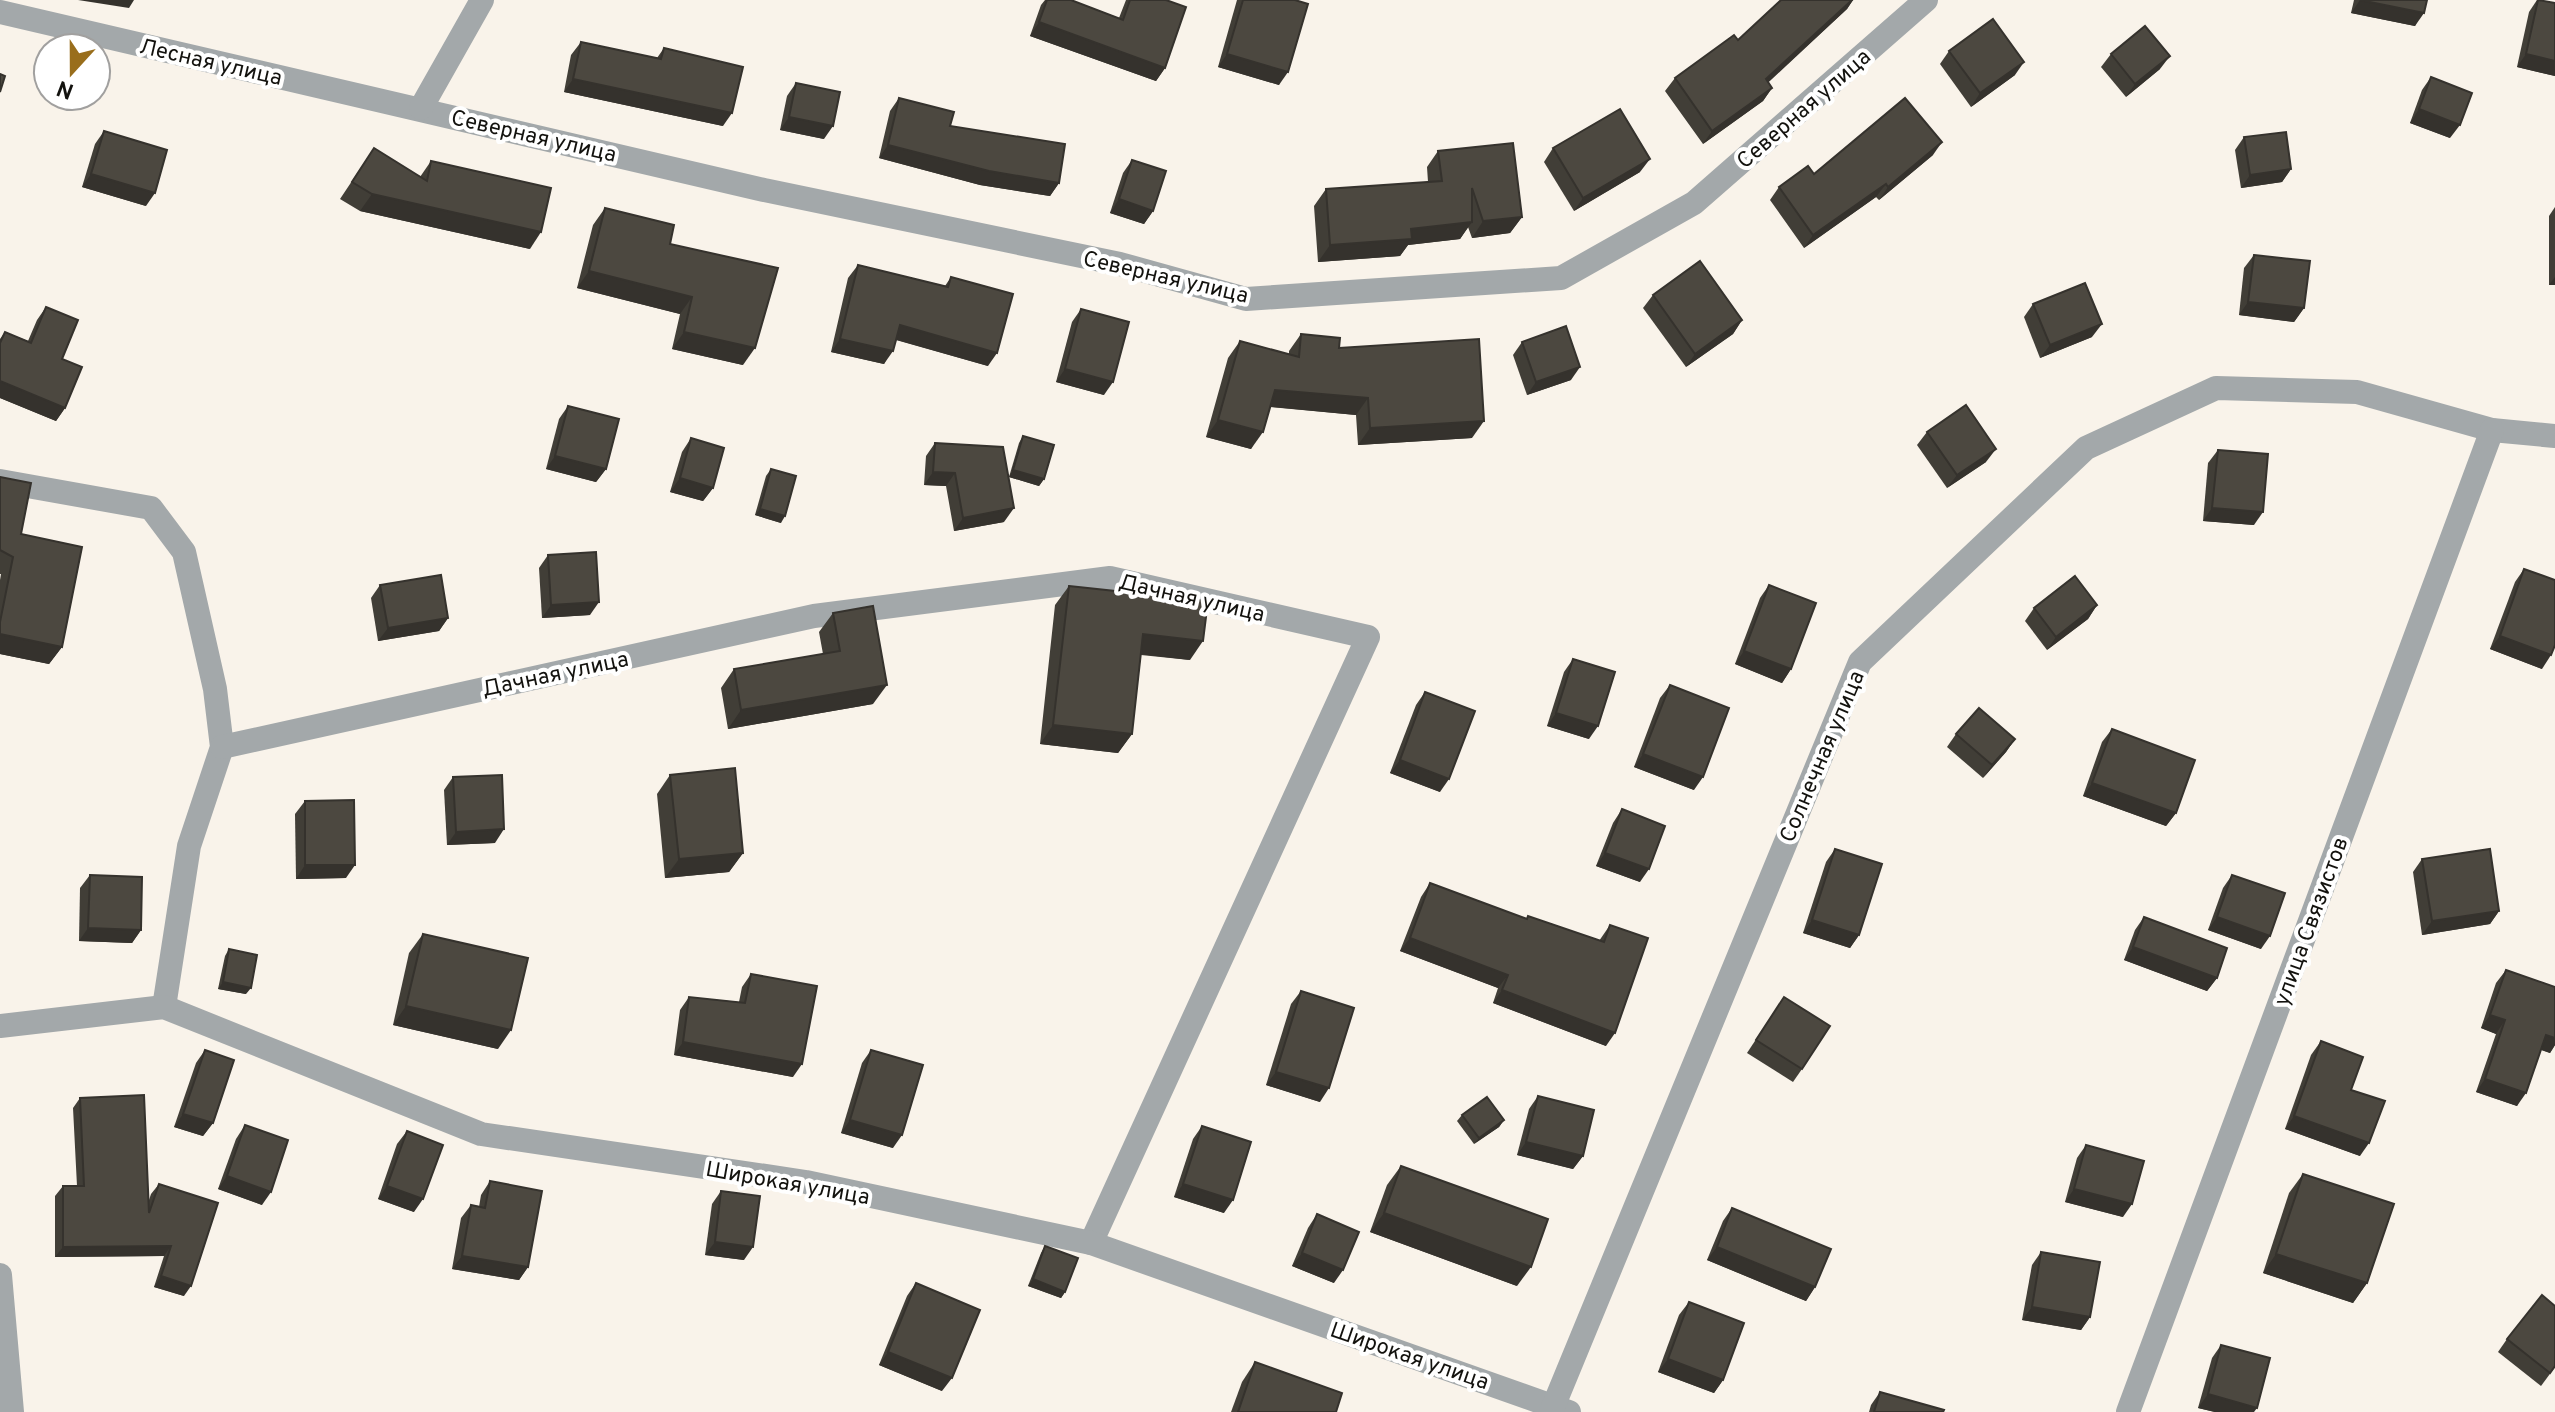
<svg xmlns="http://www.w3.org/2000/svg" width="2555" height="1412" font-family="Overpass,sans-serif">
	<rect width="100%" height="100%" fill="#f9f3ea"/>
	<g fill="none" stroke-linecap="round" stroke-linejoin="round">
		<!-- minor -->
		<g stroke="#a3a8aa" stroke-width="24">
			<polyline points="0,12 764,190 1120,264 1246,299 1561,278 1694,203 1926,0"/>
			<polyline points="421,108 482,0"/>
			<polyline points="0,481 151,508 184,552 215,689 222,747 189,846 164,1007"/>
			<polyline points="222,747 814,616 1110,578 1368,637 1091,1243"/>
			<polyline points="0,1026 164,1007 481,1134 806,1182 1091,1243 1569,1412"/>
			<polyline points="0,1275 12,1412"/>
			<polyline points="1551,1412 1860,662 2086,448 2216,388 2357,392 2492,430 2555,436"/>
			<polyline points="2128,1412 2492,430"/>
		</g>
	</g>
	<!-- wall -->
	<g fill="#413e37">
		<polygon points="1045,0 1071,0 1119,18 1126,0 1166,0 1165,68 1156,81 1030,36 1041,5"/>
		<polygon points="1237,0 1295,0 1279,85 1218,67"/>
		<polygon points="1781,0 1853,0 1847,9 1768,82 1772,88 1763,101 1703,144 1665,91 1675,78 1738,40"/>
		<polygon points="2354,0 2427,0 2415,26 2351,13"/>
		<polygon points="2537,0 2555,76 2517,67 2529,12"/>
		<polygon points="581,42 657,58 664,48 723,126 564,92 571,55"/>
		<polygon points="1949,51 2015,75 1971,107 1940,64"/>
		<polygon points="2111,54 2160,69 2126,97 2101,67"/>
		<polygon points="2431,77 2450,138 2410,123 2422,90"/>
		<polygon points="796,83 824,139 780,130 787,96"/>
		<polygon points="899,98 950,126 1059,183 1050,196 980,185 879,158 890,111"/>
		<polygon points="104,131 146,206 82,187 95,144"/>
		<polygon points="2244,137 2291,169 2282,182 2241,188 2235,150"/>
		<polygon points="374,148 420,177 431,161 530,249 360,211 340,199"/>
		<polygon points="1553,148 1640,172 1574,211 1544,162"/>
		<polygon points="1438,151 1522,217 1510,233 1472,238 1468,227 1460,239 1408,245 1400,256 1318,262 1314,206 1326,189 1428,182 1427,167"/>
		<polygon points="1933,155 1879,200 1876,197 1804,248 1770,200 1779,187 1814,174"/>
		<polygon points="1132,160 1153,211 1144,224 1110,213 1123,173"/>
		<polygon points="2555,207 2555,285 2549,285 2549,216"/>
		<polygon points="605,208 670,244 743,365 672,349 680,314 577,288 593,225"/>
		<polygon points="2254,255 2304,308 2294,322 2239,315 2244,268"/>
		<polygon points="858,265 945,286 951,277 988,366 896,340 884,364 831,352 848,278"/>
		<polygon points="1653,295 1742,320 1733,334 1686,367 1643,308"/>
		<polygon points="2033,304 2092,337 2040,358 2024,317"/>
		<polygon points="46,307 62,359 65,408 56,421 0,398 0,339 5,332 28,341 37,320"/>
		<polygon points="1081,309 1104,395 1056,382 1072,322"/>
		<polygon points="1301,334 1339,348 1472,438 1358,445 1356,415 1270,407 1251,449 1206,437 1228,358 1240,341 1289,354 1289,351"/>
		<polygon points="1522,342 1571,380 1527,395 1513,355"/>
		<polygon points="568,406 606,469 596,482 546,469 559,419"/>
		<polygon points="1927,432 1986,462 1947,488 1917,445"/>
		<polygon points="1023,436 1044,479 1039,486 1009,477 1019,443"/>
		<polygon points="691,438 713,488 703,501 670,492 682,452"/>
		<polygon points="935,443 1004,522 954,531 946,486 924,485 926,456"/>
		<polygon points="2218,450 2254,525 2203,521 2208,463"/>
		<polygon points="771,469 781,523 755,515 766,476"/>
		<polygon points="0,477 62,647 49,664 0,654 0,580 1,574 0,574"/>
		<polygon points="548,555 590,615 542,618 539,568"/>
		<polygon points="2524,569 2542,669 2490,649 2515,582"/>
		<polygon points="380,585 448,618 439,631 378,641 371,598"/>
		<polygon points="1769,585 1791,669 1782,683 1735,664 1760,598"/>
		<polygon points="1069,586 1190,660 1141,655 1132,734 1118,753 1040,744 1055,605"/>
		<polygon points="2097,605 2088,619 2047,650 2025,621 2034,608"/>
		<polygon points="833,613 873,704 728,729 721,688 734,669 823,654 819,632"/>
		<polygon points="1573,659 1589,739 1547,726 1564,672"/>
		<polygon points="1670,685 1694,790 1634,767 1660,698"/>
		<polygon points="1425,692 1440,792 1390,773 1416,705"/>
		<polygon points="2112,729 2176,813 2166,826 2083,796 2102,742"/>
		<polygon points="1956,734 2015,739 2006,752 1983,778 1947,747"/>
		<polygon points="670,775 743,853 729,872 665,878 657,794"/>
		<polygon points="453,777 495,843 447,845 444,790"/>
		<polygon points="305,801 346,878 296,879 295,814"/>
		<polygon points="1622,809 1640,882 1596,866 1613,823"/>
		<polygon points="1835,849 1859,935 1850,948 1803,933 1826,862"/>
		<polygon points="2422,859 2499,911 2490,924 2422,935 2413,872"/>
		<polygon points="90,875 141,930 132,943 79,941 80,888"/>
		<polygon points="2232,875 2261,949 2208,930 2223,888"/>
		<polygon points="1430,883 1526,919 1528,916 1599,941 1610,925 1606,1046 1493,1003 1498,988 1400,951 1421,897"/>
		<polygon points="2144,917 2217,978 2207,991 2124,960 2135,930"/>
		<polygon points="423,934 498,1049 393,1025 409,953"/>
		<polygon points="229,949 246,994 218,989 225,956"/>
		<polygon points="2506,970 2555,987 2555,1045 2550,1053 2541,1050 2517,1106 2476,1092 2496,1034 2481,1028 2496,983"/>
		<polygon points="751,974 793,1077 674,1055 680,1010 689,997 739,1002 742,987"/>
		<polygon points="1301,991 1320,1102 1266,1085 1291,1004"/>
		<polygon points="1784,997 1802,1069 1793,1082 1747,1053"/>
		<polygon points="2321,1041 2351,1090 2360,1156 2285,1129 2311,1055"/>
		<polygon points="205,1050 213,1123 203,1136 174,1127 196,1063"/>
		<polygon points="871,1050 893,1148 841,1133 862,1063"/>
		<polygon points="1538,1096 1583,1156 1573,1169 1517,1155 1529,1109"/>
		<polygon points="80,1098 148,1203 151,1194 159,1184 184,1296 154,1287 164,1256 55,1257 55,1196 63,1186 77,1186 73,1108"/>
		<polygon points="1462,1115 1504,1120 1499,1127 1474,1144 1457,1121"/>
		<polygon points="245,1125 262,1205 218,1189 236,1139"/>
		<polygon points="1202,1126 1224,1213 1174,1197 1193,1139"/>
		<polygon points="407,1131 414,1212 378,1199 397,1144"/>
		<polygon points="2086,1145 2123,1217 2065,1202 2077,1158"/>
		<polygon points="1401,1166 1517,1286 1370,1232 1387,1185"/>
		<polygon points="2303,1174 2367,1283 2353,1303 2263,1273 2289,1193"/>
		<polygon points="490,1181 528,1267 519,1280 452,1269 461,1218 471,1205 479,1207 481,1195"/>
		<polygon points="721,1191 744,1260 705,1255 712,1204"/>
		<polygon points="1732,1208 1815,1287 1806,1301 1707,1260 1723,1221"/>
		<polygon points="1317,1214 1334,1283 1292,1266 1308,1228"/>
		<polygon points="1045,1246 1065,1292 1061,1298 1028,1286 1041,1253"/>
		<polygon points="2041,1252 2090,1317 2081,1330 2022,1320 2032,1265"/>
		<polygon points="916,1283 942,1391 879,1365 907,1296"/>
		<polygon points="1689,1302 1723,1380 1714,1393 1658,1372 1679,1315"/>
		<polygon points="2507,1339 2555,1367 2541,1386 2498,1352"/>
		<polygon points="2221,1345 2254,1412 2215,1412 2198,1408 2212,1358"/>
		<polygon points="1255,1362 1336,1412 1231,1412 1242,1382"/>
		<polygon points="1880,1392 1943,1412 1869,1412 1871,1405"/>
	</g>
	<!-- shaded-wall -->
	<g fill="#35322d">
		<polygon points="78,0 134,0 129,8"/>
		<polygon points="1852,0 1853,0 1847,9 1757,93 1766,79"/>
		<polygon points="2360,0 2424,13 2415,26 2351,13"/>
		<polygon points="1039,22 1165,68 1156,81 1030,36"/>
		<polygon points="1227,54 1288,72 1279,85 1218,67"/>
		<polygon points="2526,54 2555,61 2555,76 2517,67"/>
		<polygon points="2170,56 2160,69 2126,97 2135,84"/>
		<polygon points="2024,62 2015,75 1971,107 1980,93"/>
		<polygon points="573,79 732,113 723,126 564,92"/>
		<polygon points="1772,88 1763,101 1703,144 1712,131"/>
		<polygon points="2419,109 2460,125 2450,138 2410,123"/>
		<polygon points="789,117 833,126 824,139 780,130"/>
		<polygon points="1942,142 1933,155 1879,200 1888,187"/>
		<polygon points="888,145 1059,183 1050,196 980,185 879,158"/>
		<polygon points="1650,159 1640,172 1574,211 1583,198"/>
		<polygon points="2291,169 2282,182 2241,188 2250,175"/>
		<polygon points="91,174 155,193 146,206 82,187"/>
		<polygon points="1886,184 1876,197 1804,248 1813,235"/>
		<polygon points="372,194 541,232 530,249 360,211"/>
		<polygon points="1119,199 1153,211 1144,224 1110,213"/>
		<polygon points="1522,217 1510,233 1472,238 1483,221"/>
		<polygon points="1472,222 1460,239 1408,245 1400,256 1318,262 1330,245 1411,229"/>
		<polygon points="589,271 692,297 680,314 577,288"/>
		<polygon points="2555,277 2555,285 2549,285"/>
		<polygon points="2248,302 2304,308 2294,322 2239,315"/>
		<polygon points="1742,320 1733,334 1686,367 1695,354"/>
		<polygon points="2102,324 2092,337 2040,358 2050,345"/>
		<polygon points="900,325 997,353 988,366 890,338"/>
		<polygon points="684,332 755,348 743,365 672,349"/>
		<polygon points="840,339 893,351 884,364 831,352"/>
		<polygon points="1580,367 1571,380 1527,395 1536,382"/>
		<polygon points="1065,369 1113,382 1104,395 1056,382"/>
		<polygon points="0,381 65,408 56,421 0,398"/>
		<polygon points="1275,390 1368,398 1356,415 1263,406"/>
		<polygon points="1218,420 1263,432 1251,449 1206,437"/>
		<polygon points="1484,421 1472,438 1358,445 1370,428"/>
		<polygon points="1996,449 1986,462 1947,488 1957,475"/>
		<polygon points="555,456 606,469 596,482 546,469"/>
		<polygon points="1013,470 1044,479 1039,486 1009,477"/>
		<polygon points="933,472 955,473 946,486 924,485"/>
		<polygon points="680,478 713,488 703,501 670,492"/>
		<polygon points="1014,508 1004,522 954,531 963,518"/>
		<polygon points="2212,508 2263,512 2254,525 2203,521"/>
		<polygon points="760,509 785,516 781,523 755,515"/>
		<polygon points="599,602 590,615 542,618 551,605"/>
		<polygon points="2097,605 2088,619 2047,650 2056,637"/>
		<polygon points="448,618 439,631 378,641 388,628"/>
		<polygon points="0,634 62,647 49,664 0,654"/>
		<polygon points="1143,634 1203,641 1190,660 1130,653"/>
		<polygon points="2500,636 2551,655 2542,669 2490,649"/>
		<polygon points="1744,651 1791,669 1782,683 1735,664"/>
		<polygon points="887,685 873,704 728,729 741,710"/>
		<polygon points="1556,713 1598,726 1589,739 1547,726"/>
		<polygon points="1053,725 1132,734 1118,753 1040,744"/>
		<polygon points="2015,739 2006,752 1983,778 1992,765"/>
		<polygon points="1643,754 1703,777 1694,790 1634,767"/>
		<polygon points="1400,760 1449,779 1440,792 1390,773"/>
		<polygon points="2092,783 2176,813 2166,826 2083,796"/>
		<polygon points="504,829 495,843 447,845 456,832"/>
		<polygon points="743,853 729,872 665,878 679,859"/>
		<polygon points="1605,853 1649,869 1640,882 1596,866"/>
		<polygon points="305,865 355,865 346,878 296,879"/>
		<polygon points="2499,911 2490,924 2422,935 2432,921"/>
		<polygon points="2217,917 2270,936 2261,949 2208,930"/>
		<polygon points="1812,920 1859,935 1850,948 1803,933"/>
		<polygon points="88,928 141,930 132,943 79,941"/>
		<polygon points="1410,938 1508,975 1498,988 1400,951"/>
		<polygon points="2133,947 2217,978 2207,991 2124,960"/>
		<polygon points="223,982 251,988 246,994 218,989"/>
		<polygon points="1502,990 1615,1033 1606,1046 1493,1003"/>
		<polygon points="406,1006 511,1030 498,1049 393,1025"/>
		<polygon points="2490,1015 2505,1020 2496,1034 2481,1028"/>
		<polygon points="2546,1035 2555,1038 2555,1045 2550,1053 2537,1048"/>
		<polygon points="683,1042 802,1064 793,1077 674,1055"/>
		<polygon points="1276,1072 1329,1088 1320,1102 1266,1085"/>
		<polygon points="2485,1079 2526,1093 2517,1106 2476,1092"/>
		<polygon points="183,1114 213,1123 203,1136 174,1127"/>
		<polygon points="2294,1116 2369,1143 2360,1156 2285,1129"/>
		<polygon points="850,1120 902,1135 893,1148 841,1133"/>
		<polygon points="1504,1120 1499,1127 1474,1144 1479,1138"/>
		<polygon points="1526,1142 1583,1156 1573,1169 1517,1155"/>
		<polygon points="227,1176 271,1192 262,1205 218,1189"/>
		<polygon points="1183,1184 1233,1200 1224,1213 1174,1197"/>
		<polygon points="387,1186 423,1199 414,1212 378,1199"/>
		<polygon points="2074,1189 2132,1204 2123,1217 2065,1202"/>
		<polygon points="1384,1213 1531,1267 1517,1286 1370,1232"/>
		<polygon points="715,1242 753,1247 744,1260 705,1255"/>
		<polygon points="171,1246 164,1256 55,1257 63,1247"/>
		<polygon points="1717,1247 1815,1287 1806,1301 1707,1260"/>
		<polygon points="1302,1253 1343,1270 1334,1283 1292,1266"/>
		<polygon points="2276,1254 2367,1283 2353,1303 2263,1273"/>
		<polygon points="462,1256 528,1267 519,1280 452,1269"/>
		<polygon points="161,1276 191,1286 184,1296 154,1287"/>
		<polygon points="1033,1279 1065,1292 1061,1298 1028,1286"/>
		<polygon points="2032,1307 2090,1317 2081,1330 2022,1320"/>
		<polygon points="888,1352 952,1378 942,1391 879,1365"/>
		<polygon points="1668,1359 1723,1380 1714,1393 1658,1372"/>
		<polygon points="2208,1394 2257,1408 2254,1412 2215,1412 2198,1408"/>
	</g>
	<!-- building -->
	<g fill="#4c4840" stroke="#35322d" stroke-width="2">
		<polygon points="1047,0 1071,0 1123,20 1130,0 1166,0 1186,7 1165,68 1039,22"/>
		<polygon points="1243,0 1295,0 1308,4 1288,72 1227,54"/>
		<polygon points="1781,0 1852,0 1766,79 1772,88 1712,131 1675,78 1734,35 1738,40"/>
		<polygon points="2360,0 2427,0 2424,13"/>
		<polygon points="2538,0 2555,3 2555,61 2526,54"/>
		<polygon points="1993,19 2024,62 1980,93 1949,51"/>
		<polygon points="2145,26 2170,56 2135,84 2111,54"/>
		<polygon points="581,42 661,59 664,48 743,67 732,113 573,79"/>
		<polygon points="0,74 5,76 0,92"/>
		<polygon points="2431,77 2472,93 2460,125 2419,109"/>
		<polygon points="796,83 840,92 833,126 789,117"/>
		<polygon points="899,98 954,112 950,126 1065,144 1059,183 989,171 888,145"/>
		<polygon points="1905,98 1942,142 1888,187 1886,184 1813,235 1779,187 1808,166 1814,174"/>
		<polygon points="1620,109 1650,159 1583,198 1553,148"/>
		<polygon points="104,131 167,150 155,193 91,174"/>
		<polygon points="2286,132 2291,169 2250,175 2244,137"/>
		<polygon points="1513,143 1522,217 1483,221 1472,188 1472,222 1411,229 1412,239 1330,245 1326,189 1442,181 1438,151"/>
		<polygon points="374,148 427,181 431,161 551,188 541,232 372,194 352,182"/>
		<polygon points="1132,160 1166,171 1153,211 1119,199"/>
		<polygon points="605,208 674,225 670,244 778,268 755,348 684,332 692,297 589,271"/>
		<polygon points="2254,255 2310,261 2304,308 2248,302"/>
		<polygon points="1700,261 1742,320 1695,354 1653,295"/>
		<polygon points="858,265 948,287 951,277 1013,294 997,353 900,325 893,351 840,339"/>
		<polygon points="2085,283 2102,324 2050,345 2033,304"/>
		<polygon points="46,307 78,320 62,359 82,367 65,408 0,381 0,343 5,332 31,343"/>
		<polygon points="1081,309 1129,322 1113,382 1065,369"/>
		<polygon points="1566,326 1580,367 1536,382 1522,342"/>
		<polygon points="1301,334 1340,338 1339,348 1479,339 1484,421 1370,428 1368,398 1275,390 1263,432 1218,420 1240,341 1299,357"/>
		<polygon points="1966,405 1996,449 1957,475 1927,432"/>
		<polygon points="568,406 619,419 606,469 555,456"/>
		<polygon points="1023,436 1054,445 1044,479 1013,470"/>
		<polygon points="691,438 724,448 713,488 680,478"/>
		<polygon points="935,443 1003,447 1014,508 963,518 955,473 933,472"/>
		<polygon points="2218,450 2268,454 2263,512 2212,508"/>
		<polygon points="771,469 796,476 785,516 760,509"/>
		<polygon points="0,477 31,483 21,534 82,547 62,647 0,634 0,622 13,557 0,550"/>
		<polygon points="596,552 599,602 551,605 548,555"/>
		<polygon points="2524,569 2555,580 2555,645 2551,655 2500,636"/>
		<polygon points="441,575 448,618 388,628 380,585"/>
		<polygon points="2075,576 2097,605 2056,637 2034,608"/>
		<polygon points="1769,585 1816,603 1791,669 1744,651"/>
		<polygon points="1069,586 1208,601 1203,641 1143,634 1132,734 1053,725"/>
		<polygon points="873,606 887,685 741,710 734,669 840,651 833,613"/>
		<polygon points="1573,659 1615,672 1598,726 1556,713"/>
		<polygon points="1670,685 1729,708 1703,777 1643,754"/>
		<polygon points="1425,692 1475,711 1449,779 1400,760"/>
		<polygon points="1979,708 2015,739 1992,765 1956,734"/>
		<polygon points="2112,729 2195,760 2176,813 2092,783"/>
		<polygon points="735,768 743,853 679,859 670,775"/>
		<polygon points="502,775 504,829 456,832 453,777"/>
		<polygon points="354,800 355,865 305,865 305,801"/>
		<polygon points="1622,809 1665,826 1649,869 1605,853"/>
		<polygon points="1835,849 1882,864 1859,935 1812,920"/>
		<polygon points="2490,849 2499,911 2432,921 2422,859"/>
		<polygon points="90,875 142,877 141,930 88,928"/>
		<polygon points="2232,875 2285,893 2270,936 2217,917"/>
		<polygon points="1430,883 1527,919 1528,916 1604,942 1610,925 1648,938 1615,1033 1502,990 1508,975 1410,938"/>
		<polygon points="2144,917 2227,948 2217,978 2133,947"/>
		<polygon points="423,934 528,958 511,1030 406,1006"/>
		<polygon points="229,949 257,955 251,988 223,982"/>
		<polygon points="2506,970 2555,987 2555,1038 2546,1035 2526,1093 2485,1079 2505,1020 2490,1015"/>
		<polygon points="751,974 817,986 802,1064 683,1042 689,997 745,1003"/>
		<polygon points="1301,991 1354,1008 1329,1088 1276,1072"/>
		<polygon points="1784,997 1830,1026 1802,1069 1756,1040"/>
		<polygon points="2321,1041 2363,1057 2351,1090 2385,1101 2369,1143 2294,1116"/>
		<polygon points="205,1050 234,1060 213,1123 183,1114"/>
		<polygon points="871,1050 923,1065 902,1135 850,1120"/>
		<polygon points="144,1095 149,1213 159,1184 218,1203 191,1286 161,1276 171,1246 63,1247 63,1186 84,1186 80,1098"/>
		<polygon points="1538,1096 1594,1110 1583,1156 1526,1142"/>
		<polygon points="1487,1097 1504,1120 1479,1138 1462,1115"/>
		<polygon points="245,1125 288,1140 271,1192 227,1176"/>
		<polygon points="1202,1126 1251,1142 1233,1200 1183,1184"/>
		<polygon points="407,1131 443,1145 423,1199 387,1186"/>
		<polygon points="2086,1145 2144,1161 2132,1204 2074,1189"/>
		<polygon points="1401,1166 1548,1219 1531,1267 1384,1213"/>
		<polygon points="2303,1174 2394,1204 2367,1283 2276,1254"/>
		<polygon points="490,1181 542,1191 528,1267 462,1256 471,1205 485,1208"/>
		<polygon points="721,1191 760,1196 753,1247 715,1242"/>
		<polygon points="1732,1208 1831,1249 1815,1287 1717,1247"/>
		<polygon points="1317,1214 1359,1232 1343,1270 1302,1253"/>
		<polygon points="1045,1246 1078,1258 1065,1292 1033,1279"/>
		<polygon points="2041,1252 2100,1262 2090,1317 2032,1307"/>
		<polygon points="916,1283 980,1310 952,1378 888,1352"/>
		<polygon points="2542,1295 2555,1306 2555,1366 2550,1373 2507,1339"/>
		<polygon points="1689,1302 1744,1323 1723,1380 1668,1359"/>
		<polygon points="2221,1345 2270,1358 2257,1408 2208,1394"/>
		<polygon points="1255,1362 1342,1393 1336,1412 1238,1412"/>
		<polygon points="1880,1392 1944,1410 1943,1412 1874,1412"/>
	</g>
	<g text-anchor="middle" stroke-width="8" stroke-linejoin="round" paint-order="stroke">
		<!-- street labels -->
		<g font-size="22" fill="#13120e" stroke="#fff">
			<text transform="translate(211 61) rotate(13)" y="8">Лесная улица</text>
			<text transform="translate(1803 108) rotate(-41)" y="8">Северная улица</text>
			<text transform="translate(534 135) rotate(13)" y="8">Северная улица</text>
			<text transform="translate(1166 276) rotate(13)" y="8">Северная улица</text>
			<text transform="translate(1192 597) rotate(13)" y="8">Дачная улица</text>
			<text transform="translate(555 673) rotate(-12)" y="8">Дачная улица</text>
			<text transform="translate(1821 756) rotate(-67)" y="8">Солнечная улица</text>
			<text transform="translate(2310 921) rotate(-70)" y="8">улица Связистов</text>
			<text transform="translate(788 1182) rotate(10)" y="8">Широкая улица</text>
			<text transform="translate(1410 1355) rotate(19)" y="8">Широкая улица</text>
		</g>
	</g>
	<!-- north arrow -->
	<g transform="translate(72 72) rotate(201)"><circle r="38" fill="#ffffff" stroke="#a1a09f" stroke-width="2"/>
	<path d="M0-6L14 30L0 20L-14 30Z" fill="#996e1c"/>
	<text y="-12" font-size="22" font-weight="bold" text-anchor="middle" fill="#13120e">N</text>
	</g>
</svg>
